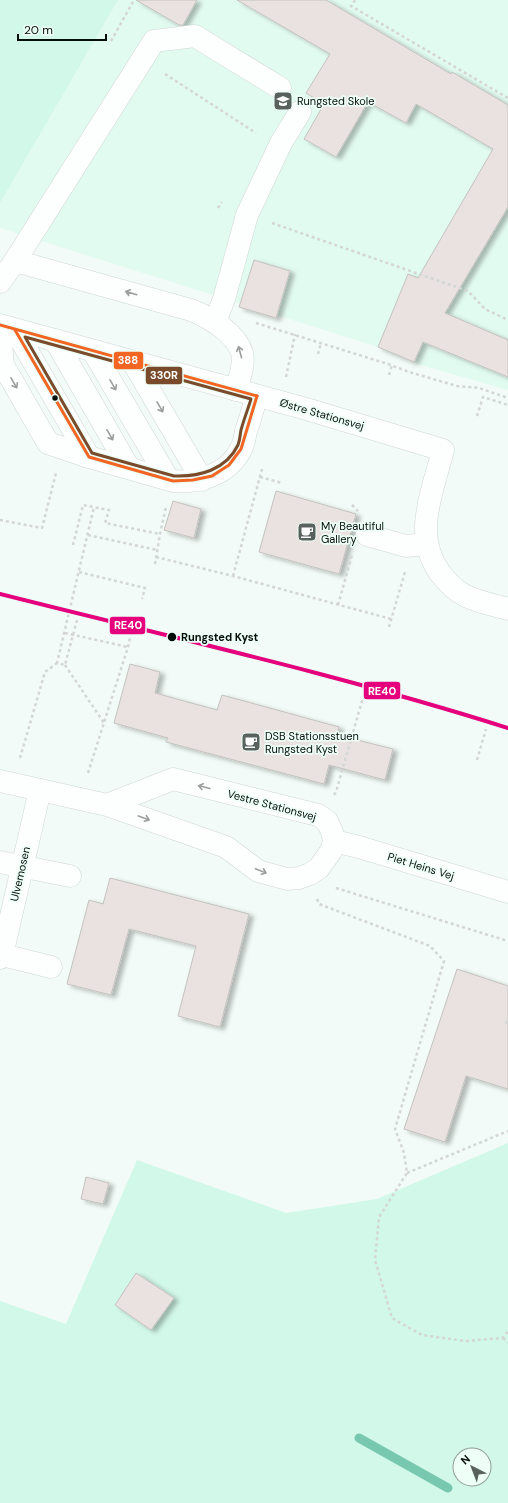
<svg xmlns="http://www.w3.org/2000/svg" width="508" height="1503" font-family="'DM Sans',sans-serif">
	<defs>
		<filter id="shadow"><feDropShadow dx="4.5" dy="2.5" stdDeviation="2" flood-color="#0004"/></filter>
	</defs>
	<rect width="100%" height="100%" fill="#f2fbf7"/>
	<!-- built -->
	<polygon fill="#e2fbf1" points="118,0 508,0 508,390 414,363 378,347 0,228 0,203"/>
	<!-- green -->
	<g fill="#d2f8ea" fill-rule="evenodd">
		<polygon points="0,0 118,0 0,203"/>
		<path d="M508,1143v360h-508v-202l66,23 71,-164 149,53 91,-14zM460,1455h24v24h-24z"/>
	</g>
	<g fill="none" stroke-linecap="round" stroke-linejoin="round">
		<!-- stream -->
		<polyline stroke="#78c8b0" stroke-width="9" points="359,1438 448,1488"/>
	</g>
	<!-- building -->
	<g fill="#e9e2e0" stroke="#c3c2bf" filter="url(#shadow)">
		<polygon points="136,0 197,0 183,25 179,25"/>
		<polygon points="237,0 326,0 451,74 452,72 508,105 508,207 445,313 508,340 508,377 423,342 414,362 378,347 408,274 418,278 493,149 416,104 406,123 368,102 336,157 304,139 324,104 306,93 330,54"/>
		<polygon points="254,260 290,271 276,318 239,307"/>
		<polygon points="276,491 356,514 339,574 259,552"/>
		<polygon points="173,501 201,509 194,538 164,530"/>
		<polygon points="130,664 160,672 155,693 217,710 222,695 339,727 337,735 393,749 385,780 329,765 324,784 166,742 168,738 114,723"/>
		<polygon points="110,878 249,914 220,1027 178,1016 196,946 129,929 111,995 67,984 89,900 103,904"/>
		<polygon points="457,969 508,986 508,1089 466,1076 445,1142 404,1129"/>
		<polygon points="86,1177 109,1183 103,1204 81,1199"/>
		<polygon points="136,1273 174,1298 151,1330 115,1305"/>
	</g>
	<g fill="none" stroke-linecap="round" stroke-linejoin="round">
		<!-- minor casing -->
		<g stroke="#ced7d4" stroke-width="23">
			<g id="minor">
				<path d="M15,261l176,49c18,7 45,23 51,43 3,12 -3,26 -6,37"/>
				<polyline points="0,282 15,261 154,41 195,36 280,88"/>
				<polyline points="215,322 224,299 247,215 281,143 300,112"/>
				<path d="M0,325l303,83 140,42c-10,41 -31,84 -3,123 7,9 14,17 24,22 13,7 30,10 44,14"/>
				<polyline points="15,330 89,457"/>
				<path d="M0,333l3,32 45,78 41,14 84,24c26,2 55,-6 68,-32 3,-5 4,-12 5,-18 4,-11 7,-23 11,-35"/>
				<polyline points="55,340 129,468"/>
				<polyline points="93,351 168,479"/>
				<polyline points="133,362 202,480"/>
				<polyline points="367,535 406,546 427,544"/>
				<polyline points="0,781 107,805 226,847 258,871 287,879 299,878 310,874 319,868 331,851 334,841 332,832 327,821 318,815 173,779 107,805"/>
				<polyline points="334,841 359,847 508,892"/>
				<polyline points="0,862 70,876"/>
				<polyline points="2,955 51,967"/>
				<polyline points="0,958 2,955 40,790"/>
			</g>
		</g>
		<!-- path -->
		<g stroke="#d3d6d5" stroke-width="2.5" stroke-dasharray="3 3" stroke-linecap="butt">
			<polyline points="355,0 351,6 508,98"/>
			<polyline points="111,41 134,0"/>
			<polyline points="165,74 256,133"/>
			<polyline points="218,208 222,202"/>
			<polyline points="272,223 468,291 485,309 508,320"/>
			<polyline points="256,323 388,364 409,372 457,386 479,388 508,398"/>
			<polyline points="318,354 321,343"/>
			<polyline points="389,375 392,365"/>
			<polyline points="286,377 295,334"/>
			<polyline points="477,416 483,397 508,405"/>
			<polyline points="260,477 282,483"/>
			<polyline points="352,505 358,511"/>
			<polyline points="0,520 42,528 56,473"/>
			<polyline points="88,535 157,550"/>
			<polyline points="73,545 83,505 109,510 105,523 160,534"/>
			<polyline points="156,557 233,576 391,619"/>
			<polyline points="155,564 160,534 166,507"/>
			<polyline points="79,572 145,588 142,599"/>
			<polyline points="233,576 262,469"/>
			<polyline points="338,605 352,555"/>
			<polyline points="77,620 65,665 57,663 94,507"/>
			<polyline points="389,627 405,572"/>
			<polyline points="65,633 128,647"/>
			<polyline points="65,665 104,723"/>
			<polyline points="20,758 45,672 57,663"/>
			<polyline points="477,760 486,729"/>
			<polyline points="88,773 128,647 131,633"/>
			<polyline points="334,795 336,792 364,694"/>
			<polyline points="336,888 508,941"/>
			<polyline points="317,899 319,904 430,946 444,961 395,1129 404,1153 407,1173 379,1217 375,1260 392,1318 422,1335 465,1341 503,1338 508,1331"/>
			<polyline points="505,1022 508,1023"/>
			<polyline points="407,1173 508,1131"/>
			<polyline points="503,1338 508,1342"/>
		</g>
		<!-- minor -->
		<use href="#minor" stroke="#fdfefe" stroke-width="22"/>
		<!-- bus-1 casing -->
		<g stroke="#eefff8" stroke-width="6">
			<g id="bus-1">
				<polyline points="0,325 257,396"/>
				<polyline points="15,330 89,457 173,481 193,480 212,476 229,465 241,449 257,396"/>
			</g>
		</g>
		<!-- bus-2 casing -->
		<g stroke="#eefff8" stroke-width="6">
			<path id="bus-2" d="M25,337l226,62c-3,10 -7,20 -10,31 -1,5 -1,10 -3,15 -12,25 -39,32 -64,31l-82,-23z"/>
		</g>
		<!-- bus-1 -->
		<use href="#bus-1" stroke="#f26522" stroke-width="3"/>
		<!-- bus-2 -->
		<use href="#bus-2" stroke="#7a4b2a" stroke-width="3"/>
		<!-- rail-1 casing -->
		<g stroke="#eefff8" stroke-width="7">
			<path id="rail-1" d="M0,594c170,43 341,81 508,134"/>
		</g>
		<!-- rail-1 -->
		<use href="#rail-1" stroke="#e5007d" stroke-width="4"/>
	</g>
	<!-- one-way arrows -->
	<defs><path id="oneway-shaft" d="M-6 0H5M1.5-3L5.5 0L1.5 3" fill="none" stroke-width="1.6" stroke-linecap="round" stroke-linejoin="round"/></defs>
	<g stroke="#9a9e9d">
		<use href="#oneway-shaft" transform="translate(131 293) rotate(-164)"/>
		<use href="#oneway-shaft" transform="translate(240 352) rotate(-105)"/>
		<use href="#oneway-shaft" transform="translate(14 383) rotate(60)"/>
		<use href="#oneway-shaft" transform="translate(113 385) rotate(60)"/>
		<use href="#oneway-shaft" transform="translate(160 407) rotate(60)"/>
		<use href="#oneway-shaft" transform="translate(110 435) rotate(60)"/>
		<use href="#oneway-shaft" transform="translate(204 787) rotate(-166)"/>
		<use href="#oneway-shaft" transform="translate(144 818) rotate(20)"/>
		<use href="#oneway-shaft" transform="translate(261 871) rotate(22)"/>
	</g>
	<!-- icons -->
	<defs>
		<g id="school-square" transform="scale(1)"><rect x="-9" y="-9" width="18" height="18" rx="4" fill="#58615e" stroke="#eefff8"/><path d="M0-5L7-2L0 1L-7-2ZM-4 1L0 2.5L4 1V4Q0 6-4 4Z" fill="#fff"/></g>
		<g id="cafe-square" transform="scale(1)"><rect x="-9" y="-9" width="18" height="18" rx="4" fill="#58615e" stroke="#eefff8"/><path d="M-5.5-4.5H6V0H3Q3 3.5 0 3.5H-2.5Q-5.5 3.5-5.5 0ZM3-3.2v2h1.7v-2ZM-6 4.5H4V6H-6Z" fill="#fff"/></g>
	</defs>
	<g fill-rule="evenodd">
		<use href="#school-square" x="283" y="101"/>
		<use href="#cafe-square" x="307" y="532"/>
		<use href="#cafe-square" x="251" y="742"/>
	</g>
	<!-- markers -->
	<g fill="#050e0b" stroke="#eefff8" stroke-width="1.5">
		<circle cx="55" cy="398" r="3.5"/>
		<circle cx="172" cy="637" r="5"/>
	</g>
	<g text-anchor="middle" stroke-width="3.5" stroke-linejoin="round" paint-order="stroke">
		<!-- poi labels -->
		<g font-size="11" fill="#050e0b" stroke="#eefff8" text-anchor="start">
			<text x="297" y="105">Rungsted Skole</text>
			<text x="321" y="530">My Beautiful<tspan x="321" dy="13">Gallery</tspan></text>
			<text x="265" y="740">DSB Stationsstuen<tspan x="265" dy="13">Rungsted Kyst</tspan></text>
		</g>
		<!-- street labels -->
		<g font-size="11" fill="#050e0b" stroke="#eefff8">
			<text transform="translate(322 414) rotate(16)" y="4">Østre Stationsvej</text>
			<text transform="translate(272 805) rotate(15)" y="4">Vestre Stationsvej</text>
			<text transform="translate(421 866) rotate(17)" y="4">Piet Heins Vej</text>
			<text transform="translate(20 874) rotate(-77)" y="4">Ulvemosen</text>
		</g>
		<!-- stop labels -->
		<g font-size="11" font-weight="bold" fill="#050e0b" stroke="#eefff8" text-anchor="start">
			<text x="181" y="641">Rungsted Kyst</text>
		</g>
	</g>
	<g stroke="#eefff8" stroke-width="1.5">
		<rect x="113" y="351" width="31" height="19" rx="4" fill="#f26522"/>
		<rect x="145" y="366" width="38" height="19" rx="4" fill="#7a4b2a"/>
		<rect x="109" y="616" width="37" height="19" rx="4" fill="#e5007d"/>
		<rect x="363" y="681" width="38" height="19" rx="4" fill="#e5007d"/>
	</g>
	<g font-size="11" text-anchor="middle" font-weight="bold" fill="#fff">
		<text x="128" y="364">388</text>
		<text x="164" y="379">330R</text>
		<text x="128" y="629">RE40</text>
		<text x="382" y="695">RE40</text>
	</g>
	<!-- north arrow -->
	<g transform="translate(472 1467) rotate(318)"><circle r="19" fill="#eefff8" stroke="#919f99"/>
	<path d="M0-3L7 15L0 10L-7 15Z" fill="#58615e"/>
	<text y="-6" font-size="11" font-weight="bold" text-anchor="middle" fill="#050e0b">N</text>
	</g>
	<!-- scale -->
	<path d="M18 34v6h88v-6" fill="none" stroke="#050e0b" stroke-width="2"/>
	<text x="24" y="34" font-size="12" fill="#050e0b" stroke="#eefff8" stroke-width="3" paint-order="stroke">20 m</text>
</svg>
